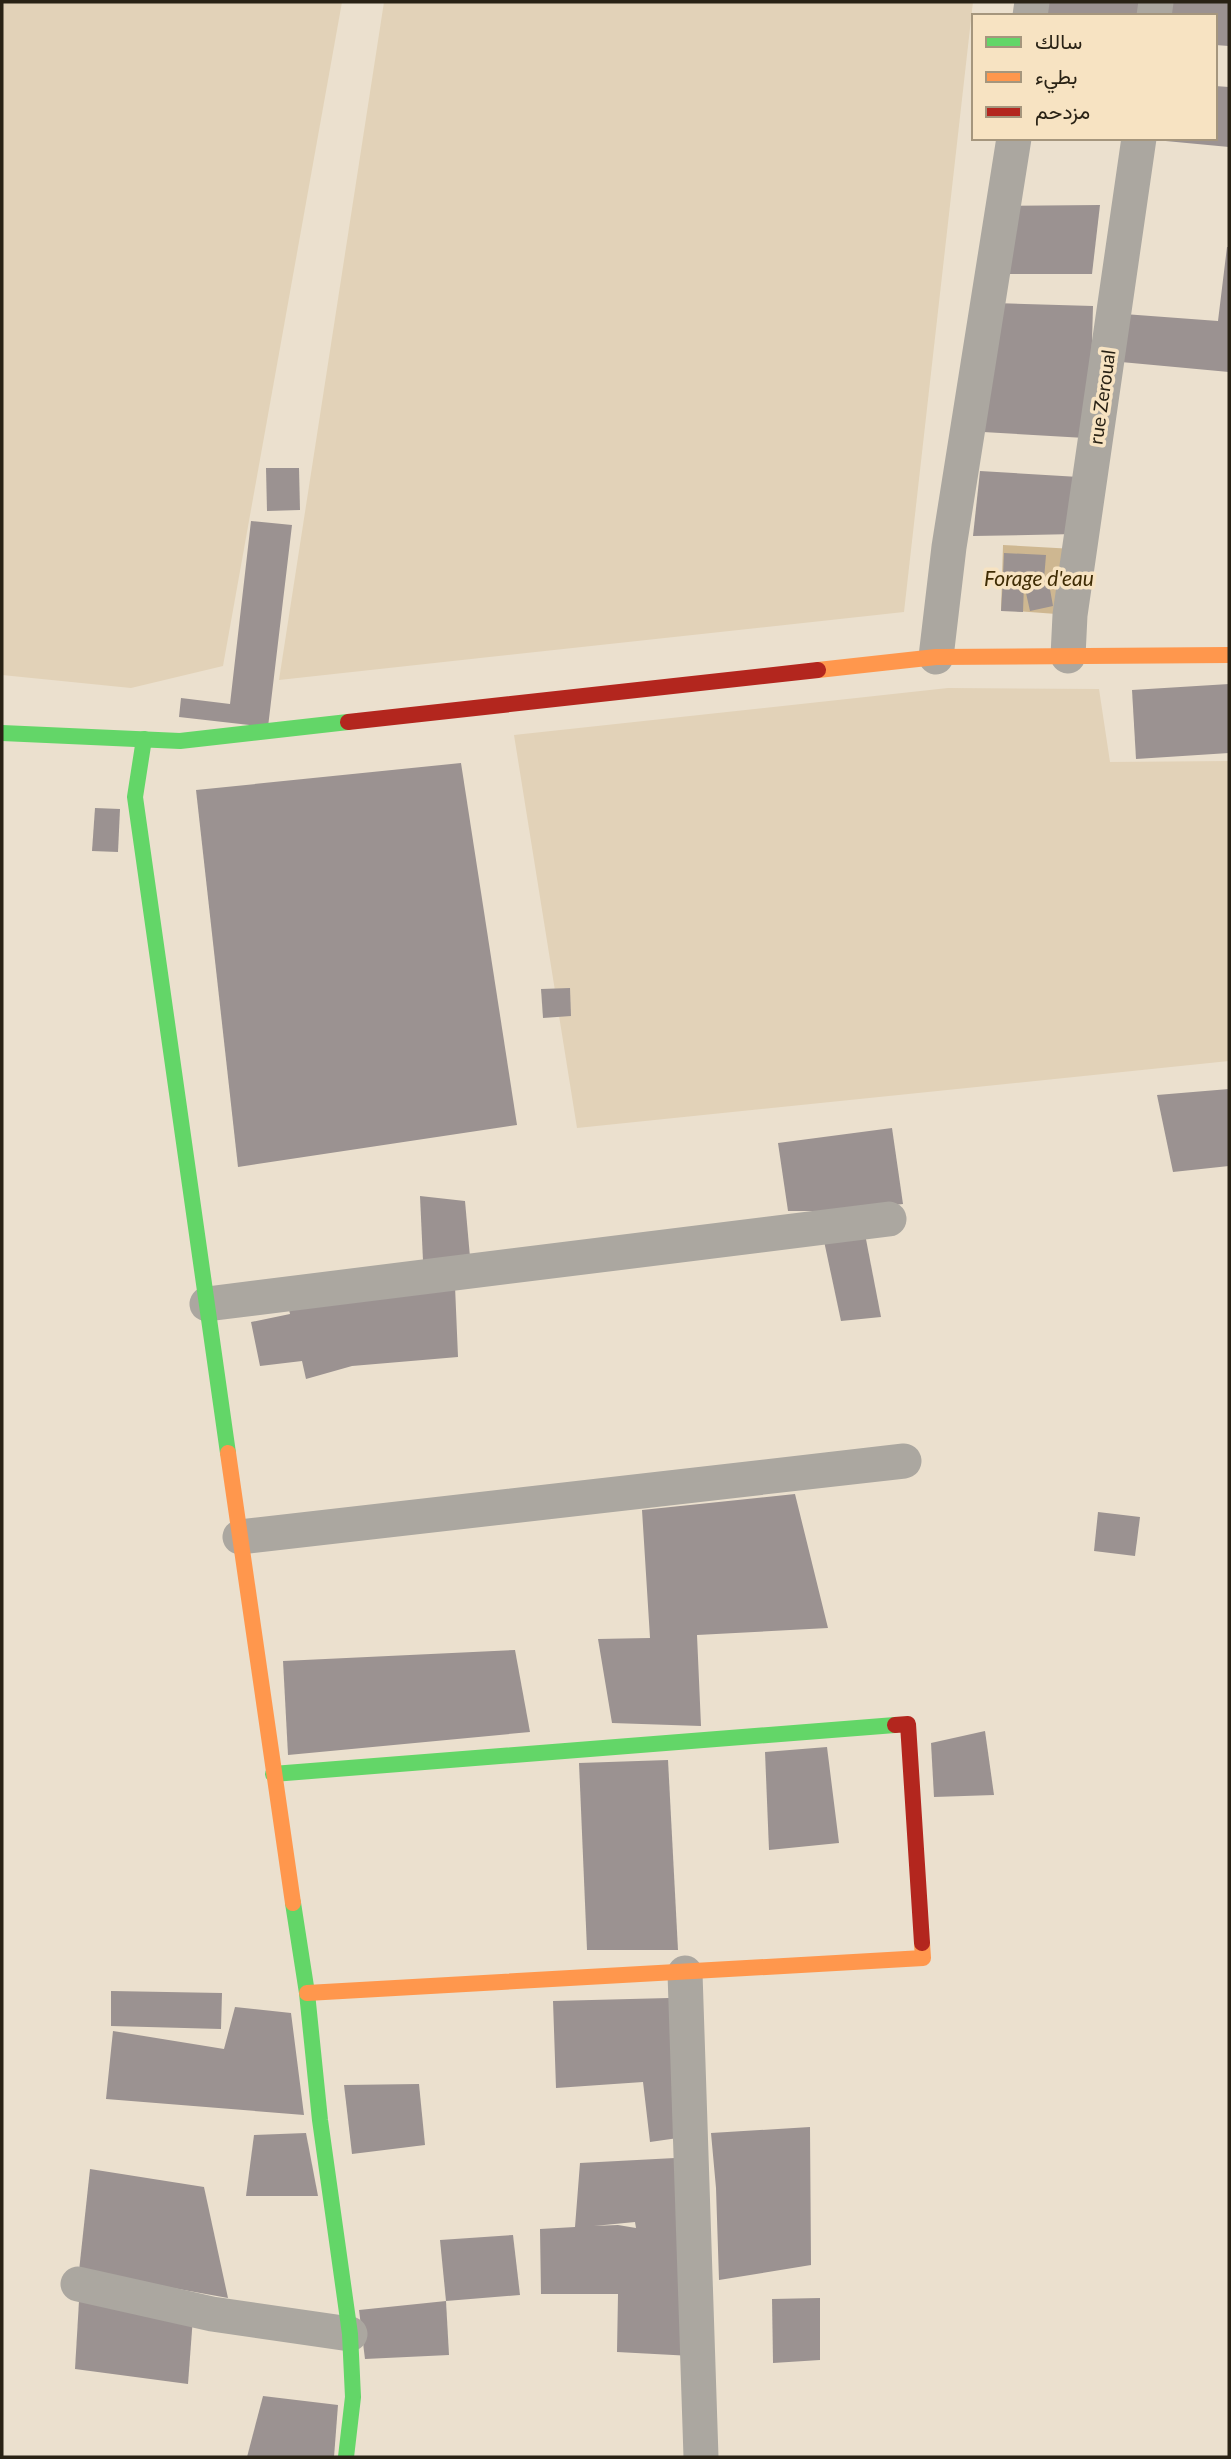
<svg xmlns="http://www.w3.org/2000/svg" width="1231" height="2459" font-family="Lato,Vazirmatn,sans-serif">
	<rect width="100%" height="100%" fill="#ebe0ce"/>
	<!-- green -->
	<g fill="#e2d2b8">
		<polygon points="2,2 342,2 223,666 131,688 2,675"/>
		<polygon points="384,2 973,2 904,612 279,680"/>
		<polygon points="948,688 1099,689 1110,762 1229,761 1229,1061 577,1128 514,735"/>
	</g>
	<!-- water -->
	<polygon fill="#ceb791" points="1003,545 1074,549 1070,615 1001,610"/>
	<!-- building -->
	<g fill="#9b9291" fill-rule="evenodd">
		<polygon points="1032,2 1140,2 1138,16 1030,16"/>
		<polygon points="1164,2 1229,2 1229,46 1215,45 1215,16 1162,16"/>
		<polygon points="1215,86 1229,87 1229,147 1155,140 1156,138 1215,138"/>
		<polygon points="1100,205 1092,274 997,274 1003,206"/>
		<polygon points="1227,247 1229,247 1229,372 1121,362 1124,314 1218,321"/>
		<polygon points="995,303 1093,306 1091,377 1085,438 983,432"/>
		<polygon points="266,468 299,468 300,510 267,511"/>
		<polygon points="980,471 1079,477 1076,534 973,536"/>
		<polygon points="251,521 292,525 268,727 179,717 181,698 230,704"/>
		<polygon points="1004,553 1046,555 1044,579 1003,576"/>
		<polygon points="1045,578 1048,578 1053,606 1030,611 1024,584 1023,612 1001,611 1003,579 1024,580 1024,583"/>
		<polygon points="1229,684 1229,753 1136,759 1132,690"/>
		<polygon points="461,763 517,1125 238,1167 196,790"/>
		<polygon points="95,808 120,809 118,852 92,851"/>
		<polygon points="570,988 571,1016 543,1018 541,989"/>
		<polygon points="1229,1089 1229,1166 1173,1172 1157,1095"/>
		<polygon points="892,1128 903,1204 841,1211 788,1211 778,1143"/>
		<polygon points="420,1196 465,1201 470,1257 423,1261"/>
		<polygon points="865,1234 881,1317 841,1321 824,1241"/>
		<polygon points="455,1286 458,1357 352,1366 306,1379 302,1361 260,1366 251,1322 290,1314 288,1305"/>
		<polygon points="795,1494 828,1628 697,1635 701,1726 612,1723 598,1639 650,1638 642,1510"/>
		<polygon points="1098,1512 1140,1517 1135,1556 1094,1551"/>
		<polygon points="515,1650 530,1732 288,1755 283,1661"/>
		<polygon points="985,1731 994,1795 934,1797 931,1743"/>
		<polygon points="827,1747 839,1843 769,1850 765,1752"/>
		<polygon points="668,1760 678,1950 587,1950 579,1763"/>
		<polygon points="111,1991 222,1993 221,2029 111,2026"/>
		<polygon points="669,1998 678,2138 650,2142 643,2082 556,2088 553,2001"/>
		<polygon points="235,2007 291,2013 304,2115 106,2099 113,2031 224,2049"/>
		<polygon points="419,2084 425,2145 352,2154 344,2085"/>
		<polygon points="810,2127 811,2265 719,2280 716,2188 711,2133"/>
		<polygon points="306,2133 318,2196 246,2196 254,2135"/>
		<path d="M675,2158l17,198 -75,-4 1,-58h-77l-1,-65 35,-2 5,-64zM635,2222l1,6 -18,-3 -24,1z"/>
		<polygon points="90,2169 204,2187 228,2298 79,2271"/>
		<polygon points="513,2235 520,2295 446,2301 440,2240"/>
		<polygon points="820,2298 820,2360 773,2363 772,2299"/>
		<polygon points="79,2301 193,2317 188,2384 75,2369"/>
		<polygon points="446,2301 449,2355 365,2359 359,2310"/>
		<polygon points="263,2396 338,2405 334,2457 247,2457"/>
	</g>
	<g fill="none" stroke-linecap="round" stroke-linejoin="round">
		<!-- street -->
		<g stroke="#aba7a0" stroke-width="35">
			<polyline points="1030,16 1032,2"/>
			<polyline points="1154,16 1156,2"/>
			<polyline points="1068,656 1070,615 1139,138"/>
			<polyline points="936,657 949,547 1014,138"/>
			<polyline points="207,1304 889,1219"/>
			<polyline points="240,1537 904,1461"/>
			<polyline points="685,1973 701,2457"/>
			<polyline points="78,2284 212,2314 350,2334"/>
		</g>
		<!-- fast -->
		<g stroke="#63d668" stroke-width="16">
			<polyline points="2,733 180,741 348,722"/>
			<polyline points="144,739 135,797 228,1453"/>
			<polyline points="273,1774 895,1725"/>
			<polyline points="293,1903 307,1993 320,2120 350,2334 353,2397 346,2457"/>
		</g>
		<!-- slow -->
		<g stroke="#ff974d" stroke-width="16">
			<polyline points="818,670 936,657 1229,655"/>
			<polyline points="228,1453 293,1903"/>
			<polyline points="307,1993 923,1958 922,1943"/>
		</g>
		<!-- jam -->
		<g stroke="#b3261e" stroke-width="16">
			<polyline points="348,722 818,670"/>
			<polyline points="895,1725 908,1724 922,1943"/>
		</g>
	</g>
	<g text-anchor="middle" stroke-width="7" stroke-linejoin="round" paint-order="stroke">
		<!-- street labels -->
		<g font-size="19" fill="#292215" stroke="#f7e3c2">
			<text transform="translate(1102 397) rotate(-82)" y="7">rue Zeroual</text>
		</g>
		<!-- water labels -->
		<g font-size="21" font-style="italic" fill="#3f2c04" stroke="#f7e3c2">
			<text x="1039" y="586">Forage d'eau</text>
		</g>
	</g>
	<!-- border -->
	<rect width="1231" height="2459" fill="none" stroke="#292215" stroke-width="7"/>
	<!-- legend -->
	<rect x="972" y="14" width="245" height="126" fill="#f7e3c2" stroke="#a5967d" stroke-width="2"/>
	<rect x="986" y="37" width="35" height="10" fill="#63d668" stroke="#a5967d" stroke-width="2"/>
	<text x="1035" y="49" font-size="21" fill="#292215">سالك</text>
	<rect x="986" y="72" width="35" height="10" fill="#ff974d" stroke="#a5967d" stroke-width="2"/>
	<text x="1035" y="84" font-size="21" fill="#292215">بطيء</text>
	<rect x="986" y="107" width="35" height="10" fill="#b3261e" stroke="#a5967d" stroke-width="2"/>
	<text x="1035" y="119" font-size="21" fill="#292215">مزدحم</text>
</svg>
